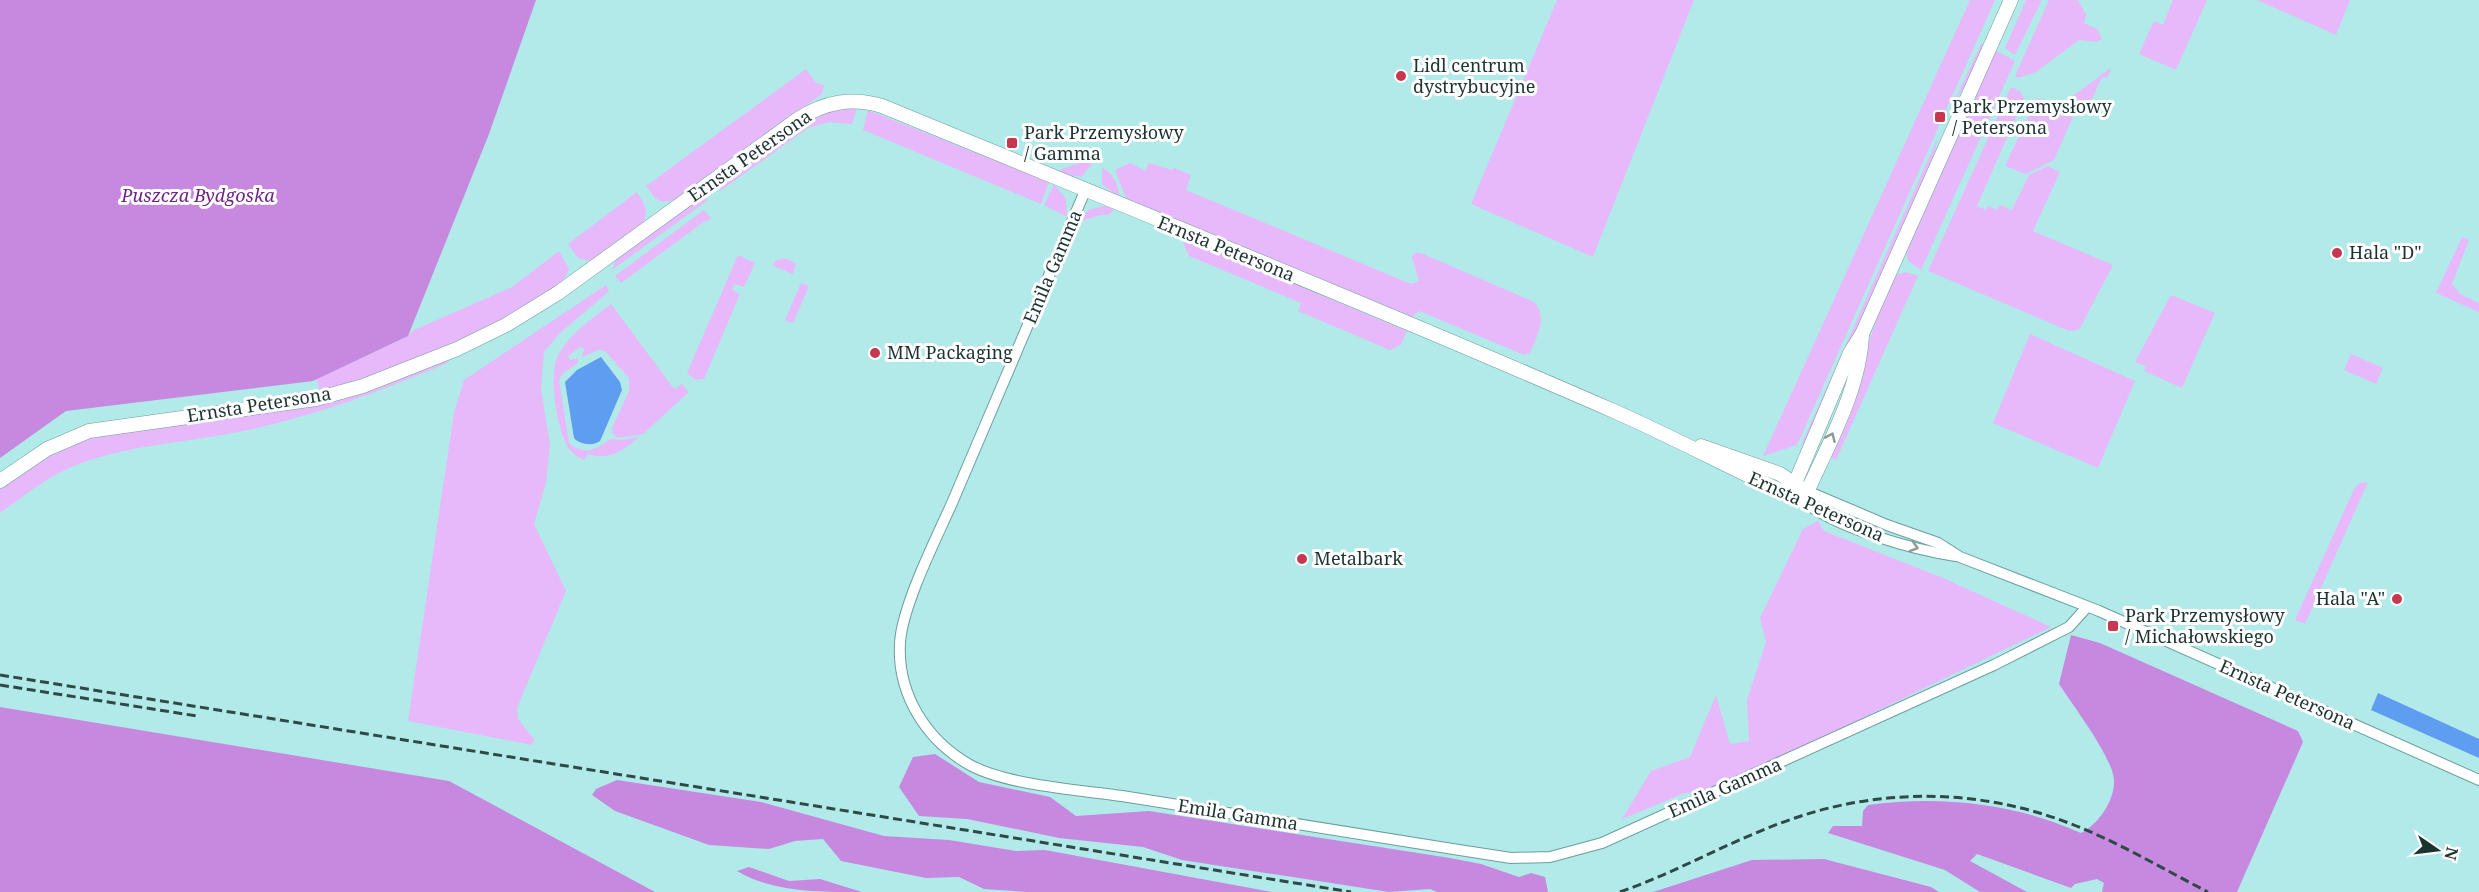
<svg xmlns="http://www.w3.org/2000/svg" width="2479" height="892" font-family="'Noto Serif',serif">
	<rect width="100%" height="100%" fill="#b2eae9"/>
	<!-- green -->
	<g fill="#e7b9fb">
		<polygon points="1557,0 1694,0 1593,257 1471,204"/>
		<polygon points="1970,0 1995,0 1797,445 1763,456"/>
		<polygon points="2026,0 2042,0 2015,55 2005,48"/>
		<polygon points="2049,0 2078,0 2086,14 2084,23 2097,29 2102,39 2097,42 2079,40 2036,72 2018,78 2015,76"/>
		<polygon points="2173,0 2207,0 2176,70 2139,54 2154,21 2163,25"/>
		<polygon points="2257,0 2350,0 2336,35"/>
		<polygon points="1981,44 1984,45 1969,79 1952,106"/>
		<polygon points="1995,50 2015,61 1921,270 1908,261 1906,250"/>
		<polygon points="806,69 816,83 824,85 822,94 815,99 680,199 663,202 655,198 646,186"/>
		<polygon points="2109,69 2111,70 2107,78 2102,77 2086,112 2070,104 2069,99"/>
		<polygon points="2011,87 2020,91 2024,99 1977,206 1986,210 1988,206 1997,210 2000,205 2012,210 2029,175 2048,166 2060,172 2033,231 2113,265 2079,330 2069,331 1928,271"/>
		<polygon points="2037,98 2060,108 2058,113 2073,117 2054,160 2026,174 2005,166"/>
		<path d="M842,108h15l-5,16 -23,-2 -21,6 -88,63 2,-9c37,-27 74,-62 120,-74z"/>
		<polygon points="868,110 1049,182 1041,204 863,130"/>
		<polygon points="1938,137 1933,159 1805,446 1802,443"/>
		<polygon points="1086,161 1092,164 1081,177 1059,173 1062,169"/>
		<path d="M1130,163l15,8 4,-8 23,7 2,-2 17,7 -5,15 225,94 8,-3 -7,-23 2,-5h7l113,49c14,16 3,34 -4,51l-6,2 -105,-44 -9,8 -284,-121 -11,-28z"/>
		<path d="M1102,168c11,4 18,20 17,30l-17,-14z"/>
		<polygon points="1054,184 1066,199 1067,217 1044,205"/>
		<path d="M637,192c8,13 13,20 4,34l-51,35 -12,-3 -10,-14z"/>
		<polygon points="705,198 708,200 612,270 616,259 698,199"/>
		<polygon points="1104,206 1115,209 1108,215 1100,215 1078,222 1088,210"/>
		<polygon points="704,210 711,218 706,222 705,221 621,283 615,276"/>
		<polygon points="2462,237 2469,240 2452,284 2460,294 2479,303 2479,312 2436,293"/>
		<polygon points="1183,242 1207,247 1407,331 1401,345 1390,350 1298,311 1301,303 1189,256"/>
		<path d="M559,251l10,18c-10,41 -205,110 -249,124l-3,-14 91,-43 6,-6 98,-43z"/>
		<polygon points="738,255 755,263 744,287 734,284 732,290 740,294 704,379 696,380 687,373"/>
		<polygon points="784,258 796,263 793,274 773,266 775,261"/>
		<path d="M1906,272l12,4 -82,184 -9,-4c26,-60 41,-122 68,-181z"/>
		<polygon points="801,283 809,286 793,323 785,320"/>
		<polygon points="606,285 609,291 559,334 544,352 541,388 550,445 546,483 534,524 566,591 517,708 518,719 534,739 532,745 408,721 454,413 464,380"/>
		<polygon points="2171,295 2215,313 2182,388 2144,371 2146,366 2135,362"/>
		<path d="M611,304l63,85 8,-5 7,8 -46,42 -25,4 -5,-4 -1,-6 17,-37v-13l-24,-27 -7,-1 -15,7 -1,-3 3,-5 -5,-2 -12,9 2,4 8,-2v5l-15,10 -4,7 10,63c16,14 28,6 41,-4l11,1 19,-3c-18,13 -28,24 -52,17l-4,6c-6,-3 -11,-6 -15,-11 -12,-17 -21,-75 -11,-94 13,-22 33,-36 53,-51z"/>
		<polygon points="2030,334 2135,381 2098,468 1993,423"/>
		<polygon points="2351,354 2383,368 2376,384 2344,370"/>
		<path d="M449,359l-2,4c-65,28 -130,52 -199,67 -59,13 -123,14 -179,38 -25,11 -47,30 -69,45v-25l54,-36 37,-15 213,-29 75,-22z"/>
		<polygon points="2368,482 2305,624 2295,620 2354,489 2360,483"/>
		<polygon points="1818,521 1824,531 1943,578 2051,627 1711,791 1685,793 1622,819 1651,771 1690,757 1716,695 1730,744 1749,741 1747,700 1766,642 1760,618 1803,529"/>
	</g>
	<!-- forest -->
	<g fill="#c689df">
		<polygon points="0,0 536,0 489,134 408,336 313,381 66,411 0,458"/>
		<path d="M2071,635l29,8 198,88 5,11 -66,150h-135l2,-9 -7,-4 -22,5 -4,4 -94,-34 -7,7 57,31h-47l-35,-22 -117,-37 5,-7h29l1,-15 5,-6c73,-10 146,-2 213,28 18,-9 34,-33 33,-53 -1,-22 -42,-76 -55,-96z"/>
		<polygon points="0,707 449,781 655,892 0,892"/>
		<polygon points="935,754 979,782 1050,797 1076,816 1149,811 1450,858 1481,864 1519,877 1531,873 1545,877 1548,892 1437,892 1430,889 1389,892 1182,860 1143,847 1059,838 967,819 919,816 899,787 913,757"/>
		<polygon points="617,780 761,802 884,836 949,840 1016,851 1045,850 1272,892 1027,892 984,889 959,877 926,878 841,861 823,839 795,841 769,849 709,845 615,811 592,795 596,789"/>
		<polygon points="1824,859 1931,887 1939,892 1653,892 1752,860"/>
		<path d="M749,867l40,14 31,-2 42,13c-43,0 -90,0 -125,-21z"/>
	</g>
	<!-- water -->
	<g fill="#5e9def">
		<path d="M601,357l19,25 2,8 -22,51c-6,5 -20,4 -26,-3l-9,-56 12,-12z"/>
		<polygon points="2378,693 2479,739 2479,758 2371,710"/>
	</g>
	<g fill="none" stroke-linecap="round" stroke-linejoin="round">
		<!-- minor casing -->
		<g stroke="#699f9e" stroke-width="12">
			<g id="minor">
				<path d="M1085,191c-44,104 -89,208 -133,312 -16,36 -50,103 -52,140 -3,51 26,97 70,122 36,20 110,25 152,31 129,21 259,42 389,62l39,-1 52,-14 392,-178 75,-38 18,-20"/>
				<polyline points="1807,491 1887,525 1938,543 1960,557 2099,611 2479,780"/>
				<path d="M1803,501c34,27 110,49 153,55"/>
			</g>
		</g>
		<!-- tertiary casing -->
		<g stroke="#699f9e" stroke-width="15">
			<g id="tertiary">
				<polyline points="1701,446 1780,474 1801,488"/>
				<path d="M0,481l47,-32 42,-18 227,-32 47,-13 94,-37 49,-24 52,-32 240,-174c27,-17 53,-22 84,-13 245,101 491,200 734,306 63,28 124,61 187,89 23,-53 57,-110 59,-167"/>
				<polyline points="1790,495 1850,353 1862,334 2011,0"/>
			</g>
		</g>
		<!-- minor -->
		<use href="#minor" stroke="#fff" stroke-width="10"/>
		<!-- tertiary -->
		<use href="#tertiary" stroke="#fff" stroke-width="14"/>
		<!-- rail -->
		<g stroke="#2e4948" stroke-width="3" stroke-dasharray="9 4.5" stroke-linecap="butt">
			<polyline points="0,675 1351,892"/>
			<polyline points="0,685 197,716"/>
			<path d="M1620,892c60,-21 115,-54 175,-74 88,-30 184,-29 271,4 49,18 95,46 142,70"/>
		</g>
	</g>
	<!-- one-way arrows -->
	<defs><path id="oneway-chevron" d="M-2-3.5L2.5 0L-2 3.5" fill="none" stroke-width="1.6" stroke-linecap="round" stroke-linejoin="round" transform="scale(1.5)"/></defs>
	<g stroke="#8e9998">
		<use href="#oneway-chevron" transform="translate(1831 437) rotate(-66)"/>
		<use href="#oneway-chevron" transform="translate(1914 547) rotate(16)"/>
	</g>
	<!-- markers -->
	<g fill="#c73750" stroke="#fefefe" stroke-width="2">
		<circle cx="1401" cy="76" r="6"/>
		<rect x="1934" y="111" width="12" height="12" rx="3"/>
		<rect x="1006" y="137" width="12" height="12" rx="3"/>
		<circle cx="2337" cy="253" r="6"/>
		<circle cx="875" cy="353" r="6"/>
		<circle cx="1302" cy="559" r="6"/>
		<circle cx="2397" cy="599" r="6"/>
		<rect x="2107" y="620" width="12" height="12" rx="3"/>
	</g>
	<g text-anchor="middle" stroke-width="6" stroke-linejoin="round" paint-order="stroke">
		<!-- poi labels -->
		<g font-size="18" fill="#1c3332" stroke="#fefefe" text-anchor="start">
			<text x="1413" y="72">Lidl centrum<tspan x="1413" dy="21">dystrybucyjne</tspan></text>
			<text x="1952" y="113">Park Przemysłowy<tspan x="1952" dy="21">/ Petersona</tspan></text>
			<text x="1024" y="139">Park Przemysłowy<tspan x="1024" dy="21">/ Gamma</tspan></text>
			<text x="2349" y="259">Hala "D"</text>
			<text x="887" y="359">MM Packaging</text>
			<text x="1314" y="565">Metalbark</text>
			<text x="2385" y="605" text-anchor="end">Hala "A"</text>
			<text x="2125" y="622">Park Przemysłowy<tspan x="2125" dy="21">/ Michałowskiego</tspan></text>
		</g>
		<!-- street labels -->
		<g font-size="18" fill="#1c3332" stroke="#fefefe">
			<text transform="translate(750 156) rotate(-35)" y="6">Ernsta Petersona</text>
			<text transform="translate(1226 249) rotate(22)" y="6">Ernsta Petersona</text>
			<text transform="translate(1053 267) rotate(-67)" y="6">Emila Gamma</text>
			<text transform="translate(259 405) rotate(-9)" y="6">Ernsta Petersona</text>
			<text transform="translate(1816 507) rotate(24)" y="6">Ernsta Petersona</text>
			<text transform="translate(2287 695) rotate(24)" y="6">Ernsta Petersona</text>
			<text transform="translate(1725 788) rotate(-24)" y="6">Emila Gamma</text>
			<text transform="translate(1238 815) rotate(9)" y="6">Emila Gamma</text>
		</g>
		<!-- park labels -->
		<g font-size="18" font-style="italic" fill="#6f248a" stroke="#fefefe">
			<text x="198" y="202">Puszcza Bydgoska</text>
		</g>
	</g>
	<!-- north arrow -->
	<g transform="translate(2437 850) rotate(104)" stroke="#fefefe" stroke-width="4.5" paint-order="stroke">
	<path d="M0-4.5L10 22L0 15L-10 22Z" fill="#1c3332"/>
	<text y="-9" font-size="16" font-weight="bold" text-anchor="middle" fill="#1c3332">N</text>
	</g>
</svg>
